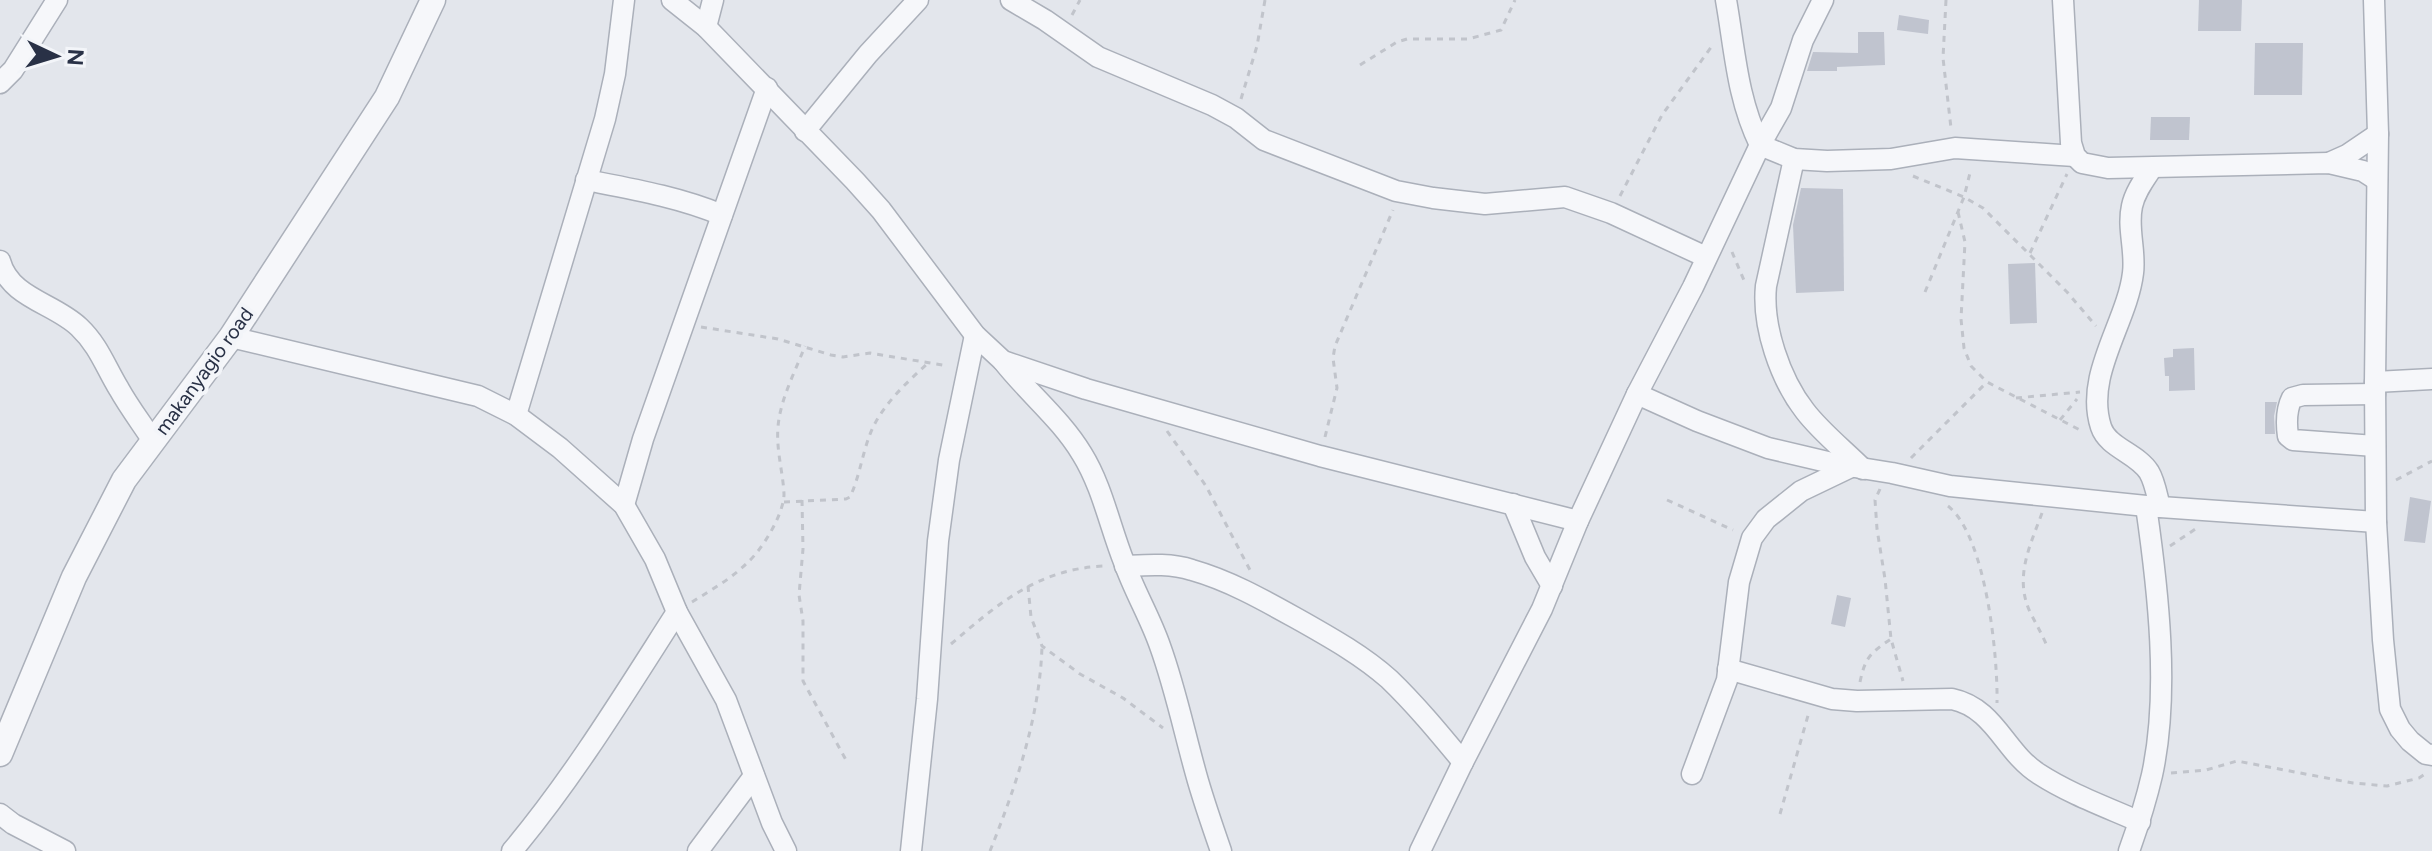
<svg xmlns="http://www.w3.org/2000/svg" width="2432" height="851" font-family="Figtree,sans-serif">
	<rect width="100%" height="100%" fill="#e3e6ec"/>
	<!-- building -->
	<g fill="#c0c4cf">
		<polygon points="2199,0 2242,0 2241,31 2198,31"/>
		<polygon points="1899,15 1929,20 1928,34 1897,30"/>
		<polygon points="1858,32 1884,32 1885,65 1837,67 1837,71 1807,71 1813,52 1858,53"/>
		<polygon points="2255,43 2303,43 2302,95 2254,95"/>
		<polygon points="2151,117 2190,117 2189,140 2150,140"/>
		<polygon points="1801,188 1843,189 1844,291 1796,293 1793,225"/>
		<polygon points="2035,263 2037,323 2010,324 2008,264"/>
		<polygon points="2194,348 2195,390 2169,391 2169,376 2165,376 2164,358 2173,357 2173,349"/>
		<polygon points="2265,402 2277,402 2274,416 2275,434 2265,434"/>
		<polygon points="2410,497 2431,501 2425,543 2404,541"/>
		<polygon points="1837,595 1851,598 1845,627 1831,624"/>
	</g>
	<g fill="none" stroke-linecap="round" stroke-linejoin="round">
		<!-- minor casing -->
		<g stroke="#abb0ba" stroke-width="23">
			<g id="minor">
				<polyline points="672,0 706,27 855,181 881,210 975,335 1003,361 1086,389 1320,456 1578,521"/>
				<polyline points="1011,0 1045,20 1098,57 1212,105 1236,118 1264,140 1396,191 1433,198 1485,204 1565,197 1611,213 1706,257"/>
				<path d="M1726,0c9,51 11,98 34,145l34,14 33,2 64,-2 64,-11 120,8"/>
				<polyline points="2063,0 2071,143 2075,156 2082,163 2108,168 2329,163 2363,171 2377,180"/>
				<polyline points="2374,0 2378,134 2375,382 2376,522 2383,640 2390,709 2400,729 2410,741 2426,754 2432,755"/>
				<polyline points="706,27 713,0"/>
				<polyline points="0,83 13,70 57,0"/>
				<polyline points="805,131 868,54 918,0"/>
				<path d="M1794,159l-28,127c-4,40 14,93 39,125 16,21 39,39 58,58"/>
				<polyline points="2329,163 2347,155 2378,134"/>
				<path d="M2152,168c-8,12 -17,24 -20,38 -5,22 4,45 1,67 -6,50 -49,102 -32,154 7,21 36,26 48,45 6,10 8,24 11,35"/>
				<path d="M586,180c46,9 93,17 136,35"/>
				<path d="M0,261c10,37 54,42 79,66 20,19 26,39 40,62 10,18 23,35 34,52"/>
				<polyline points="231,337 478,396 516,415 560,448 624,505 655,559 677,612 726,700 772,823 786,851"/>
				<path d="M1003,361c25,32 58,58 79,93 20,32 28,73 42,108 10,29 26,55 36,84 16,44 25,90 38,135 7,24 15,47 23,70"/>
				<polyline points="2375,382 2432,379"/>
				<polyline points="1637,394 1697,421 1768,448 1836,464 1892,473 1950,486 2146,506 2376,522"/>
				<path d="M2375,394l-72,1 -11,3c-6,12 -6,24 -4,38l5,4 82,6"/>
				<polyline points="516,415 605,119 615,74 624,0"/>
				<polyline points="1513,504 1535,557 1552,586"/>
				<polyline points="624,505 643,439 767,88"/>
				<path d="M1125,566c22,-1 45,-3 67,4 39,11 75,32 111,52 30,17 60,34 86,57 27,26 50,54 74,83"/>
				<path d="M1728,669l104,30 25,2 95,-2c43,9 53,54 87,75 31,20 67,33 101,48"/>
				<polyline points="1692,774 1727,680 1739,582 1752,538 1766,519 1801,491 1851,467"/>
				<polyline points="0,814 13,824 65,851"/>
				<path d="M512,851c62,-74 113,-158 165,-239"/>
				<polyline points="698,851 754,776"/>
				<polyline points="911,851 927,699 938,541 949,460 975,335"/>
				<polyline points="1420,851 1463,762 1542,609 1578,521 1637,394 1693,287 1760,145 1781,108 1803,40 1823,0"/>
				<path d="M2129,851c9,-25 17,-50 23,-76 18,-82 6,-186 -6,-269"/>
			</g>
		</g>
		<!-- tertiary casing -->
		<g stroke="#abb0ba" stroke-width="27">
			<polyline id="tertiary" points="0,754 74,577 124,480 231,337 387,97 433,0"/>
		</g>
		<!-- path -->
		<g stroke="#c1c4cb" stroke-width="3" stroke-dasharray="6 6" stroke-linecap="butt">
			<polyline points="1946,0 1943,58 1951,128"/>
			<polyline points="1072,15 1080,0"/>
			<polyline points="1360,65 1397,42 1407,39 1468,39 1501,30 1515,0"/>
			<polyline points="1241,99 1257,46 1265,0"/>
			<polyline points="1913,176 1964,197 1983,208 2067,292 2096,326"/>
			<polyline points="1620,196 1662,115 1712,46"/>
			<polyline points="1958,212 1965,242 1961,319 1964,348 1971,366 1987,382 2080,430"/>
			<polyline points="1732,252 1746,285"/>
			<polyline points="2030,253 2067,174"/>
			<polyline points="1925,292 1964,197 1971,169"/>
			<polyline points="701,327 778,339 831,355 843,357 870,353 948,366"/>
			<polyline points="2016,398 2080,392"/>
			<polyline points="2060,420 2077,399"/>
			<polyline points="1167,431 1206,486 1251,572"/>
			<polyline points="1325,437 1337,388 1333,358 1335,346 1393,210"/>
			<polyline points="1911,458 1987,382"/>
			<polyline points="2396,480 2432,461"/>
			<polyline points="1880,489 1875,500 1877,529 1885,579 1891,639 1903,681"/>
			<polyline points="802,500 803,549 799,595 803,621 803,681 846,760"/>
			<polyline points="1667,500 1733,530"/>
			<path d="M784,502l62,-3 4,-2c9,-19 12,-41 19,-60 10,-29 36,-53 58,-73"/>
			<path d="M1948,506c38,30 50,150 49,197"/>
			<path d="M2042,513c-12,33 -28,64 -12,99 6,12 12,22 17,34"/>
			<polyline points="2170,546 2197,528"/>
			<polyline points="1028,586 1031,617 1042,646 1080,674 1123,698 1163,728"/>
			<path d="M692,602c19,-12 39,-23 55,-39 15,-13 37,-49 37,-69 -1,-22 -8,-44 -6,-67 2,-27 17,-55 27,-81"/>
			<path d="M951,644c48,-41 87,-75 153,-78"/>
			<path d="M1860,682c5,-24 10,-29 31,-43"/>
			<polyline points="2171,773 2206,770 2237,761 2353,783 2387,786 2419,778 2425,774"/>
			<polyline points="1780,814 1809,712"/>
			<path d="M990,851c26,-65 50,-135 52,-205"/>
		</g>
		<!-- minor -->
		<use href="#minor" stroke="#f6f7fa" stroke-width="20"/>
		<!-- tertiary -->
		<use href="#tertiary" stroke="#f6f7fa" stroke-width="24"/>
	</g>
	<g text-anchor="middle" stroke-width="8" stroke-linejoin="round" paint-order="stroke">
		<!-- street labels -->
		<g font-size="20" fill="#293146" stroke="#f3f5f9">
			<text transform="translate(204 371) rotate(-54)" y="7">makanyagio road</text>
		</g>
	</g>
	<!-- north arrow -->
	<g transform="translate(56 56) rotate(94)" stroke="#f3f5f9" stroke-width="6" paint-order="stroke">
	<path d="M0-6L14 30L0 20L-14 30Z" fill="#293146"/>
	<text y="-12" font-size="22" font-weight="bold" text-anchor="middle" fill="#293146">N</text>
	</g>
</svg>
